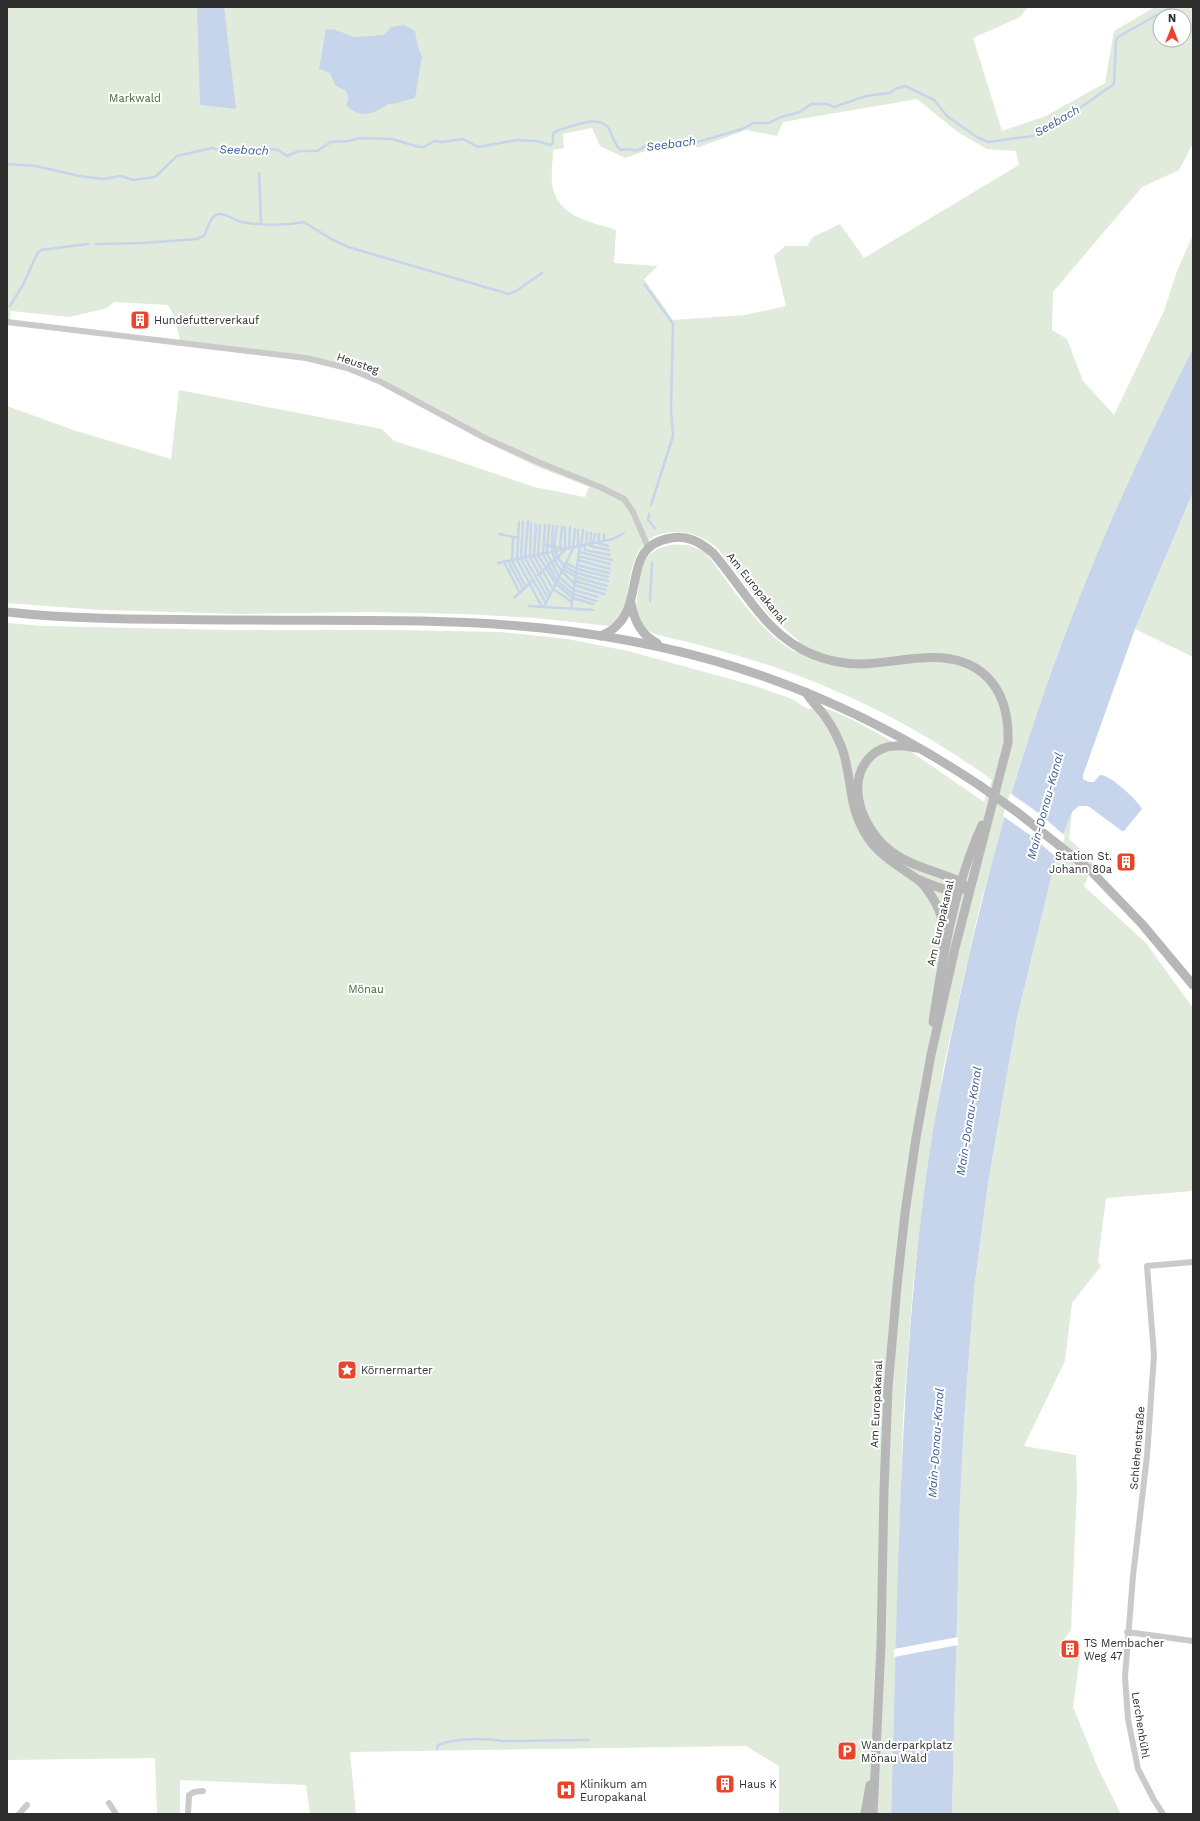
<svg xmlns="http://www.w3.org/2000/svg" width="1200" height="1821" font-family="'Work Sans',sans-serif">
	<rect width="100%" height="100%" fill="#fff"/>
	<!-- green -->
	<g fill="#e0ebdb" fill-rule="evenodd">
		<path d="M7,7h1021l-8,10 -47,21 29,93 44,-15 59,-33 9,-52 41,-24h38v136l-14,27 -37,17 -89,105 -1,38 15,9 16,42 31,34 50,-104 13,-40 16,-36v113l-42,86 -143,372 -29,103 -35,156 -17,103 -14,118 -10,133 -12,395h-112v-48l-33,-20 -396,6 6,62h-46l-4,-29 -126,-5v34h-23l-2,-56 -148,2v-1137l38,3 185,4h166l104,2 68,7 60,12 124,34 38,13 18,11 15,-2 28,12 59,32 74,51 8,-22c-104,-75 -210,-118 -335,-145 -6,-3 -13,-6 -17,-13 -5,-9 -4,-20 -2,-30 1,-7 0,-17 3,-24 10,-27 45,-29 65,-15 23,30 56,83 90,99l3,-11 -29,-25 -52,-67c-12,-11 -25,-17 -42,-17 -46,0 -45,44 -51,79l-4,7 -12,8 -73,-8 -73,-4 -94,-2 -127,2 -142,-4 -93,-7v-197l69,25 95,28 8,-69 203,39 12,12 49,15 91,31 51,10 4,-10 -51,-20 -34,-16 -61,-32 -49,-29 -47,-22 -43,-10 -123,-14 -7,-28 -6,-11 -54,-3 -7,6 -37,9 -59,-6 -1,9h-3zM1160,16h24v24h-24zM917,99l42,34 28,16 29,2 3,14 -155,93 -24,-34 -27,13 -6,9h-22l-11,10 12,50 -41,9 -72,5 -29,-41 14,-13 -44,-3 2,-33c-27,-9 -59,-13 -64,-46 -1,-11 1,-24 1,-34l11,-2 -1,-14 29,-6 8,18 25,12 26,-9 48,-2 47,-17 31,6 6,-14z"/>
		<polygon points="1193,492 1193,657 1135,629"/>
		<polygon points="1072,812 1069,839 1094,861 1084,886 1146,943 1193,1008 1193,1191 1106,1198 1098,1261 1101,1266 1072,1303 1065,1361 1024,1446 1076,1455 1077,1487 1071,1630 1062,1643 1059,1656 1080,1656 1073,1707 1098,1768 1121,1814 952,1814 960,1503 964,1423 974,1289 989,1177 1017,1018 1059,845"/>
	</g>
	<!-- water -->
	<g fill="#c6d5ec">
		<polygon points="197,7 224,7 236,109 200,105"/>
		<path d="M404,25l11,6 3,16 4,10 -7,41 -22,6h-5c-16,11 -28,15 -42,1l2,-5 -1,-8 -12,-7 -5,-12 -11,-4 7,-40 10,1 18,7 30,-2 7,-8z"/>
		<path d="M1193,348v144l-58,137 -52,146v4l6,3h5l6,-7c8,-2 39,26 42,34l-18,22h-2l-34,-25h-9l-7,6 -13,33 -42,173 -28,159 -15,112 -10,134 -4,80 -8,311h-61c7,-215 7,-432 36,-645 9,-63 22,-125 36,-187 31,-141 73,-279 128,-413 30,-75 66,-148 102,-221z"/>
	</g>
	<!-- pier -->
	<g fill="#fff">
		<polygon points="1010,793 1040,814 1065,836 1058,859 1034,838 1003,816"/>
		<polygon points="958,1637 958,1645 894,1657 894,1649"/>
	</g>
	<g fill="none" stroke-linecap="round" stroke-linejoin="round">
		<!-- stream -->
		<g stroke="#c6d5ec" stroke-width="2.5">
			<path d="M7,164l29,2 43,10 24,3 18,-3 12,4 22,-3 22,-21 35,-8 12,4h22l24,-3 8,1 9,6 12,-5h18l14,-9 18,-1 10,-3 33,1 27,8h5l10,-6 8,1 21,-3 15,8 39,-7 19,1 14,4 3,-2v-9l3,-3c15,-4 46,-19 54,0 3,7 5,15 11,19 12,-3 14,5 25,-5l55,-4 41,-12 12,-6h15l12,-6 19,-5 11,-8h16l7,3 32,-11 24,-3 5,-4 10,-3 29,14 14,17 29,20 11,5 45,-6 27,-14 54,-38 2,-43 2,-4 53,-30"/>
			<polyline points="259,173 261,224"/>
			<path d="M96,244l48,-1 53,-4 7,-3c3,-6 6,-19 12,-21 8,-4 18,6 26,7 21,4 41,4 62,0l27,17 17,8 161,47 7,-3 26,-18"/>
			<polyline points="645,285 673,324 671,410 673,436 651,505"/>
			<polyline points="10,306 23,285 37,254 41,250 88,244"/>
			<polyline points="649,514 648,520 655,528"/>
			<polyline points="528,521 525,558 548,598"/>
			<polyline points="519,522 517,560 542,607"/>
			<polyline points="523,522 521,559 546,603"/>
			<polyline points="531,524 530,557 550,594"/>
			<polyline points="536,525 534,556 553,589 572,602"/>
			<polyline points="540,525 538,555 556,584 573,598 593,604"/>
			<polyline points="545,525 543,554 557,581 573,594 596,601"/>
			<polyline points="549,525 547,553 559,577 574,590 598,597"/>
			<path d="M553,526c-3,29 -1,39 22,58"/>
			<path d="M557,526c-1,7 -3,15 -2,22 3,25 33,28 53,33"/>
			<polyline points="591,533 590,546 609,550"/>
			<polyline points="499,534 518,538"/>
			<polyline points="513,537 512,561 526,587"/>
			<polyline points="604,541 604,534"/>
			<polyline points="598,542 599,534"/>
			<polyline points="593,543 595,534"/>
			<polyline points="597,543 608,546"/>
			<polyline points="546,545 565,549"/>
			<polyline points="584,545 585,550 610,555"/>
			<polyline points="586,545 587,532"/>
			<polyline points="581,546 583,530"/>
			<polyline points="578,547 578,530"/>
			<polyline points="561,548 560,544 562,527"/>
			<polyline points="569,548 570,527"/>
			<polyline points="573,548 575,529"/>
			<polyline points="565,549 565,527"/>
			<polyline points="579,552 612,560"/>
			<polyline points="578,556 610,564"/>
			<polyline points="578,560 610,569"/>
			<polyline points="508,561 523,589"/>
			<polyline points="504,562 520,593"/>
			<polyline points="498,563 613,539 624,533"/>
			<polyline points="566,563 577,569 608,577"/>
			<polyline points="577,565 609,573"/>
			<polyline points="563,569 576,577 607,586"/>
			<polyline points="538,575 565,550"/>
			<polyline points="575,581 606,590"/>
			<polyline points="574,585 604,594"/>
			<polyline points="514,598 533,580"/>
			<polyline points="650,601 652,563"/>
			<polyline points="529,606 593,610"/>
			<polyline points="544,607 574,547"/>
			<polyline points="571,609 580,546"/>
			<path d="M437,1749l1,-4c17,-7 46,-7 64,-4l87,-1"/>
		</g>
		<!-- street -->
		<g stroke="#cacaca" stroke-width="6">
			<polyline points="7,322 306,358 347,368 381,382 485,438 538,462 600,487 624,499 633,512 648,547"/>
			<polyline points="1127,1632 1193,1641"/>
			<polyline points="109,1803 116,1814"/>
			<polyline points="19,1814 27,1805"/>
			<polyline points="188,1814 189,1795 194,1792 203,1791"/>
			<polyline points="1163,1814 1154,1800 1138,1769 1128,1719 1125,1677 1133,1576 1147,1456 1154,1355 1147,1266 1193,1262"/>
		</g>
		<!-- secondary -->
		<g stroke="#b7b7b7" stroke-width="9">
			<path d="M631,603c3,18 10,32 26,40"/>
			<path d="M7,612c80,9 161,7 242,8 97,1 196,-2 293,8 163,17 300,66 437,157"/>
			<path d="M601,636c53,-22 13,-89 70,-98 17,-3 29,4 42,15 32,37 53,83 101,102 15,6 31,9 47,9 20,0 40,-5 60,-6 59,-5 89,28 87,85l-53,205 -24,107 -15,83 -11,75 -8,73 -9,102 -4,102 -3,155 -8,169"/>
			<path d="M806,692c6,11 16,18 22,29 6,8 10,18 14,27 11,32 5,59 26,90 12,18 32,29 49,41 10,7 23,29 25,41 1,10 1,21 2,31"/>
			<path d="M917,748c-7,-1 -15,-3 -22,-2 -8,0 -18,4 -24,10 -27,27 -8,71 16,92 22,19 48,22 74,34l4,4"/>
			<polyline points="1090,870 1142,924 1193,985"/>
			<path d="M920,880c14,6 29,13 44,9"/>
			<path d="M933,1022c10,-67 21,-135 49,-197"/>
			<polyline points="865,1814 870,1785"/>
		</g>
		<!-- secondary-bridge -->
		<polyline stroke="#b7b7b7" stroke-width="9" points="979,785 1017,812 1090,870"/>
	</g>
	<!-- icons -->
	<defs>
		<g id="building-square" transform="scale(1)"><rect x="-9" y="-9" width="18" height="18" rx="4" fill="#e9452b" stroke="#fff"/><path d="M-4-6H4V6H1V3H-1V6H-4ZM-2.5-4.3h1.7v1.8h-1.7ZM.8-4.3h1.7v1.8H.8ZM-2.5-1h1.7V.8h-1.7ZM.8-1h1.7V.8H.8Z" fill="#fff"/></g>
		<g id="sight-square" transform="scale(1)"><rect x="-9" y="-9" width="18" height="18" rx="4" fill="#e9452b" stroke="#fff"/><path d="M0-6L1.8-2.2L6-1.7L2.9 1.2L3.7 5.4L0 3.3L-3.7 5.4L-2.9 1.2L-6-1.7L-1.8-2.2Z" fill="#fff"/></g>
		<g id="parking-square" transform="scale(1)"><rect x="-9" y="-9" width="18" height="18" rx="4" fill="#e9452b" stroke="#fff"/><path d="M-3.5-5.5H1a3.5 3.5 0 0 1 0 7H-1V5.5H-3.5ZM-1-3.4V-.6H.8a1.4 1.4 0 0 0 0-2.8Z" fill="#fff"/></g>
		<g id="hospital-square" transform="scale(1)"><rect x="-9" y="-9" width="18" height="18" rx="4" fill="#e9452b" stroke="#fff"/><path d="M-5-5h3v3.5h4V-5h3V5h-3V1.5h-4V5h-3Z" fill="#fff"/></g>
	</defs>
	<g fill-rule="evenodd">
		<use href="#building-square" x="140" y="320"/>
		<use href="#building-square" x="1126" y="862"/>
		<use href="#sight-square" x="347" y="1370"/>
		<use href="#building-square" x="1070" y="1649"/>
		<use href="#parking-square" x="847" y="1751"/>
		<use href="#building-square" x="725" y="1784"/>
		<use href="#hospital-square" x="566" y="1790"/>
	</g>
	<g text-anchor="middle" stroke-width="4" stroke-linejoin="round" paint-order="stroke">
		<!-- park labels -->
		<g font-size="11" fill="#466a3a" stroke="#fff">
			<text x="135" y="102">Markwald</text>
			<text x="366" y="993">Mönau</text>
		</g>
		<!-- poi labels -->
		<g font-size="11" fill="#2d2d2d" stroke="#fff" text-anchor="start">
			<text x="154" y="324">Hundefutterverkauf</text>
			<text x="1112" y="860" text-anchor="end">Station St.<tspan x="1112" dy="13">Johann 80a</tspan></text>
			<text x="361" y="1374">Körnermarter</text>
			<text x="1084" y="1647">TS Membacher<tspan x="1084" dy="13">Weg 47</tspan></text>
			<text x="861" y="1749">Wanderparkplatz<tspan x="861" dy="13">Mönau Wald</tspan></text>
			<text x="580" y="1788">Klinikum am<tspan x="580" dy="13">Europakanal</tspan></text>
			<text x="739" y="1788">Haus K</text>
		</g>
		<!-- street labels -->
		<g font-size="11" fill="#2d2d2d" stroke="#fff">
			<text transform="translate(358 363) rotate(19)" y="4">Heusteg</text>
			<text transform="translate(757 588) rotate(51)" y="4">Am Europakanal</text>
			<text transform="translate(940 923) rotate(-77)" y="4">Am Europakanal</text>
			<text transform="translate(876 1404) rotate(-87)" y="4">Am Europakanal</text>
			<text transform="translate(1137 1448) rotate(-85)" y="4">Schlehenstraße</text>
			<text transform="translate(1141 1725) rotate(81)" y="4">Lerchenbühl</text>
		</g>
		<!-- water labels -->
		<g font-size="12" font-style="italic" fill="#3a5d91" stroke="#fff">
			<text transform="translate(1057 121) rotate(-30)" y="4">Seebach</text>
			<text transform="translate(671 144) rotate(-7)" y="4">Seebach</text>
			<text transform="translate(244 150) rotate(2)" y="4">Seebach</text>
			<text transform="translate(1045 806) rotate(-75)" y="4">Main-Donau-Kanal</text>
			<text transform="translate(969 1121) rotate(-81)" y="4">Main-Donau-Kanal</text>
			<text transform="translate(936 1443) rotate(-86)" y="4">Main-Donau-Kanal</text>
		</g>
	</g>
	<!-- border -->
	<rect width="1200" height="1821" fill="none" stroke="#2d2d2d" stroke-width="16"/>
	<!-- north arrow -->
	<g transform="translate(1172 28)"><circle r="19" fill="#ffffff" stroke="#ababab"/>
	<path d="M0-3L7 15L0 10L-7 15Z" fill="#e9452b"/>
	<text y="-6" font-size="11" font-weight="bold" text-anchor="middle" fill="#2d2d2d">N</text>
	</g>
</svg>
